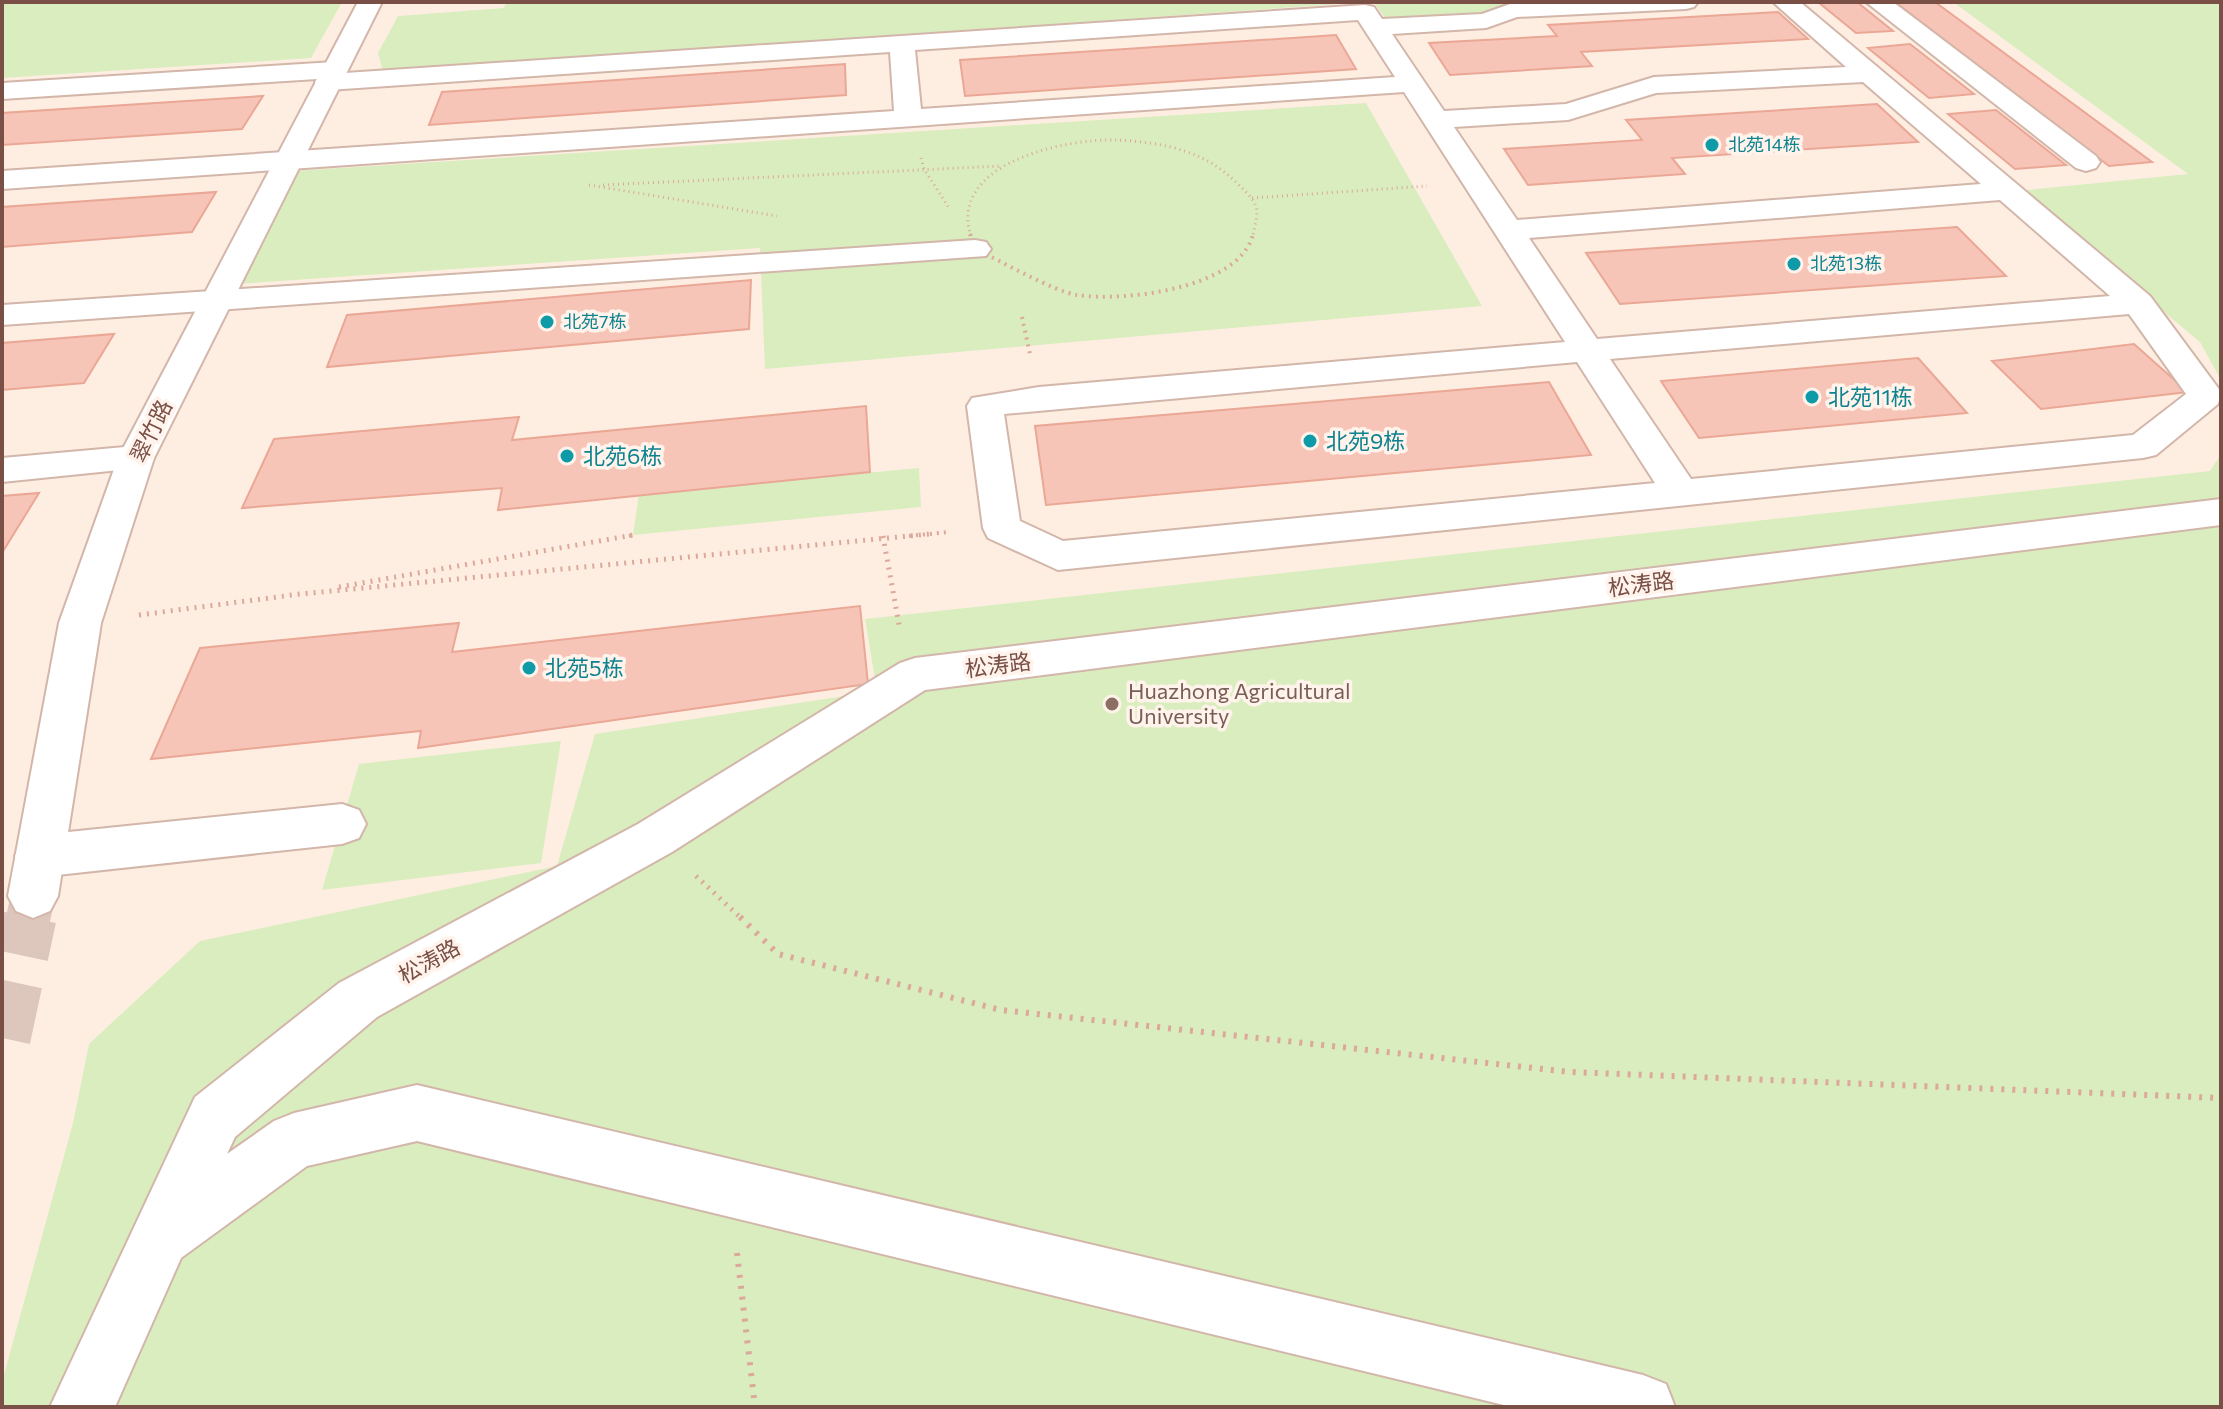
<svg xmlns="http://www.w3.org/2000/svg" width="2223" height="1409" font-family="Commissioner,'Noto Sans SC',sans-serif">
	<rect width="100%" height="100%" fill="#feeee2"/>
	<!-- green -->
	<g fill="#daedbf">
		<polygon points="2,2 342,2 311,58 2,78"/>
		<polygon points="506,2 1368,2 383,71 378,53 398,16 504,8"/>
		<polygon points="1374,2 1554,2 1503,5 1482,16 1387,21"/>
		<polygon points="1953,2 2221,2 2221,380 2200,342 2018,191 2188,174"/>
		<polygon points="1366,103 1482,306 765,369 760,248 236,284 293,171"/>
		<polygon points="2221,454 2221,1407 2,1407 2,1382 73,1123 89,1044 200,941 557,866 595,734 877,691 865,619 2210,471"/>
		<polygon points="919,468 921,507 633,535 639,494"/>
		<polygon points="561,741 541,863 322,890 359,764"/>
	</g>
	<!-- building -->
	<g fill="#f6c5b7" stroke="#eba796" stroke-width="2">
		<polygon points="1818,2 1857,2 1893,31 1856,33"/>
		<polygon points="1895,2 1935,2 2152,162 2109,166"/>
		<polygon points="1778,12 1808,39 1581,52 1592,66 1450,75 1429,43 1557,36 1548,25"/>
		<polygon points="1336,35 1356,69 965,96 960,60"/>
		<polygon points="1910,44 1974,94 1929,98 1868,48"/>
		<polygon points="845,64 846,95 429,125 442,92"/>
		<polygon points="263,96 242,129 2,145 2,113"/>
		<polygon points="1877,104 1918,142 1672,158 1685,174 1528,185 1504,149 1642,140 1626,120"/>
		<polygon points="1996,110 2066,165 2015,169 1948,114"/>
		<polygon points="216,192 192,232 2,247 2,207"/>
		<polygon points="1957,227 2006,276 1620,304 1586,253"/>
		<polygon points="751,280 749,329 327,367 347,315"/>
		<polygon points="114,334 84,383 2,390 2,343"/>
		<polygon points="2134,344 2188,392 2041,409 1992,361"/>
		<polygon points="1918,358 1967,413 1699,438 1661,381"/>
		<polygon points="1549,382 1591,455 1046,505 1035,426"/>
		<polygon points="866,406 870,472 498,510 502,488 242,508 274,439 519,417 512,440"/>
		<polygon points="39,493 2,553 2,496"/>
		<polygon points="860,606 868,684 418,748 421,731 151,759 200,648 459,623 452,652"/>
	</g>
	<g fill="none" stroke-linecap="round" stroke-linejoin="round">
		<!-- tertiary-tunnel-far1 -->
		<polyline stroke="#ddc6bb" stroke-width="44" stroke-dasharray="44 22" stroke-linecap="butt" points="28,919 33,896"/>
		<!-- tertiary-tunnel -->
		<polyline stroke="#ddc6bb" stroke-width="57" stroke-dasharray="57 28" stroke-linecap="butt" points="2,1038 28,917"/>
		<!-- minor casing -->
		<g stroke="#d3b6aa" stroke-width="4">
			<g id="minor">
				<path d="M1698,2l-4,5 -8,2 -169,8 -31,11 -94,6 52,77 122,-7 88,-27 192,-10 -73,-65h27l350,294 71,96 -3,12 -62,51 -13,3 -1085,112 -70,-32 -5,-10 -16,-122 5,-8 67,-11 526,-45 -161,-250 -1402,97v-18l892,-60 -4,-59 -562,38 -9,-2 -4,-6 2,-3 -315,20v-16l332,-21 9,2 4,6 -2,3 1020,-68 9,2 8,12 100,-5 31,-11zM1358,20l37,57 -474,32 -6,-59zM1863,82l118,102 -464,36 -63,-93 114,-7 88,-27zM2000,200l110,96 -513,43 -68,-101zM2129,314l57,80 -53,41 -442,44 -81,-120zM1577,362l78,121 -592,58 -43,-20 -16,-107z"/>
				<polygon points="1866,2 1893,2 2096,156 2100,162 2096,168 2086,171 2076,168"/>
				<polygon points="975,240 986,242 991,249 986,256 2,325 2,305"/>
				<polygon points="136,446 149,449 154,458 149,467 2,482 2,458"/>
				<polygon points="2221,499 2221,525 925,690 672,852 377,1017 235,1137 227,1154 274,1121 294,1113 417,1085 1643,1375 1666,1384 1675,1407 1512,1407 417,1141 307,1166 181,1258 115,1407 50,1407 195,1097 339,983 638,824 900,663 915,658"/>
				<polygon points="342,804 359,810 366,824 359,838 342,844 39,877 22,871 15,856 22,841 39,835"/>
			</g>
		</g>
		<!-- tertiary casing -->
		<g stroke="#d3b6aa" stroke-width="4">
			<polygon id="tertiary" points="358,2 382,2 154,458 101,623 58,896 50,911 33,918 16,911 8,896 59,623 118,458"/>
		</g>
		<!-- path-far3 -->
		<g stroke="#dca89a" stroke-width="3" stroke-dasharray="1 4" stroke-linecap="butt">
			<polyline points="921,158 924,169 949,208"/>
			<polyline points="589,185 777,216"/>
			<polyline points="603,185 1001,166"/>
			<polyline points="1252,198 1427,186"/>
			<path d="M971,236c-24,-72 94,-98 146,-96 21,1 48,4 67,11 23,7 40,19 56,35 7,7 16,15 17,25 0,8 -3,17 -4,25"/>
		</g>
		<!-- path-far2 -->
		<g stroke="#dca89a" stroke-width="4" stroke-dasharray="2 5" stroke-linecap="butt">
			<path d="M970,234l5,15c24,11 80,43 102,46 46,7 163,-6 176,-61"/>
			<polyline points="1022,317 1030,354"/>
			<polyline points="629,536 633,535"/>
			<polyline points="909,536 949,532"/>
		</g>
		<!-- path-far1 -->
		<g stroke="#dca89a" stroke-width="5" stroke-dasharray="2 6" stroke-linecap="butt">
			<polyline points="883,536 900,630"/>
			<polyline points="339,587 633,535"/>
			<polyline points="139,615 300,594 930,534"/>
			<polyline points="696,876 742,919"/>
		</g>
		<!-- path -->
		<g stroke="#dca89a" stroke-width="6" stroke-dasharray="3 8" stroke-linecap="butt">
			<polyline points="740,917 778,954 1001,1010 1570,1072 2221,1098"/>
			<polyline points="737,1253 755,1407"/>
		</g>
		<!-- minor -->
		<use href="#minor" fill="#fff" fill-rule="evenodd"/>
		<!-- tertiary -->
		<use href="#tertiary" fill="#fff" fill-rule="evenodd"/>
	</g>
	<!-- markers -->
	<g fill="#0f9aa8" stroke="#fff3eb" stroke-width="3">
		<circle cx="1712" cy="145" r="8"/>
		<circle cx="1794" cy="264" r="8"/>
		<circle cx="547" cy="322" r="8"/>
		<circle cx="1812" cy="397" r="8"/>
		<circle cx="1310" cy="441" r="8"/>
		<circle cx="567" cy="456" r="8"/>
		<circle cx="529" cy="668" r="8"/>
	</g>
	<circle fill="#8d6e63" stroke="#fff3eb" stroke-width="3" cx="1112" cy="704" r="8"/>
	<g text-anchor="middle" stroke-width="7" stroke-linejoin="round" paint-order="stroke">
		<!-- far-culture labels -->
		<g font-size="18" fill="#0d838f" stroke="#fff3eb" text-anchor="start">
			<text x="1728" y="151">北苑14栋</text>
			<text x="1810" y="270">北苑13栋</text>
			<text x="563" y="328">北苑7栋</text>
		</g>
		<!-- culture labels -->
		<g font-size="22" fill="#0d838f" stroke="#fff3eb" text-anchor="start">
			<text x="1828" y="405">北苑11栋</text>
			<text x="1326" y="449">北苑9栋</text>
			<text x="583" y="464">北苑6栋</text>
			<text x="545" y="676">北苑5栋</text>
		</g>
		<!-- street labels -->
		<g font-size="22" fill="#794f46" stroke="#fff3eb">
			<text transform="translate(151 431) rotate(-64)" y="8">翠竹路</text>
			<text transform="translate(1641 584) rotate(-7)" y="8">松涛路</text>
			<text transform="translate(998 665) rotate(-7)" y="8">松涛路</text>
			<text transform="translate(429 961) rotate(-29)" y="8">松涛路</text>
		</g>
		<!-- education labels -->
		<g font-size="22" fill="#785e54" stroke="#fff3eb" text-anchor="start">
			<text x="1128" y="699">Huazhong Agricultural<tspan x="1128" dy="25">University</tspan></text>
		</g>
	</g>
	<!-- border -->
	<rect width="2223" height="1409" fill="none" stroke="#794f46" stroke-width="8"/>
</svg>
